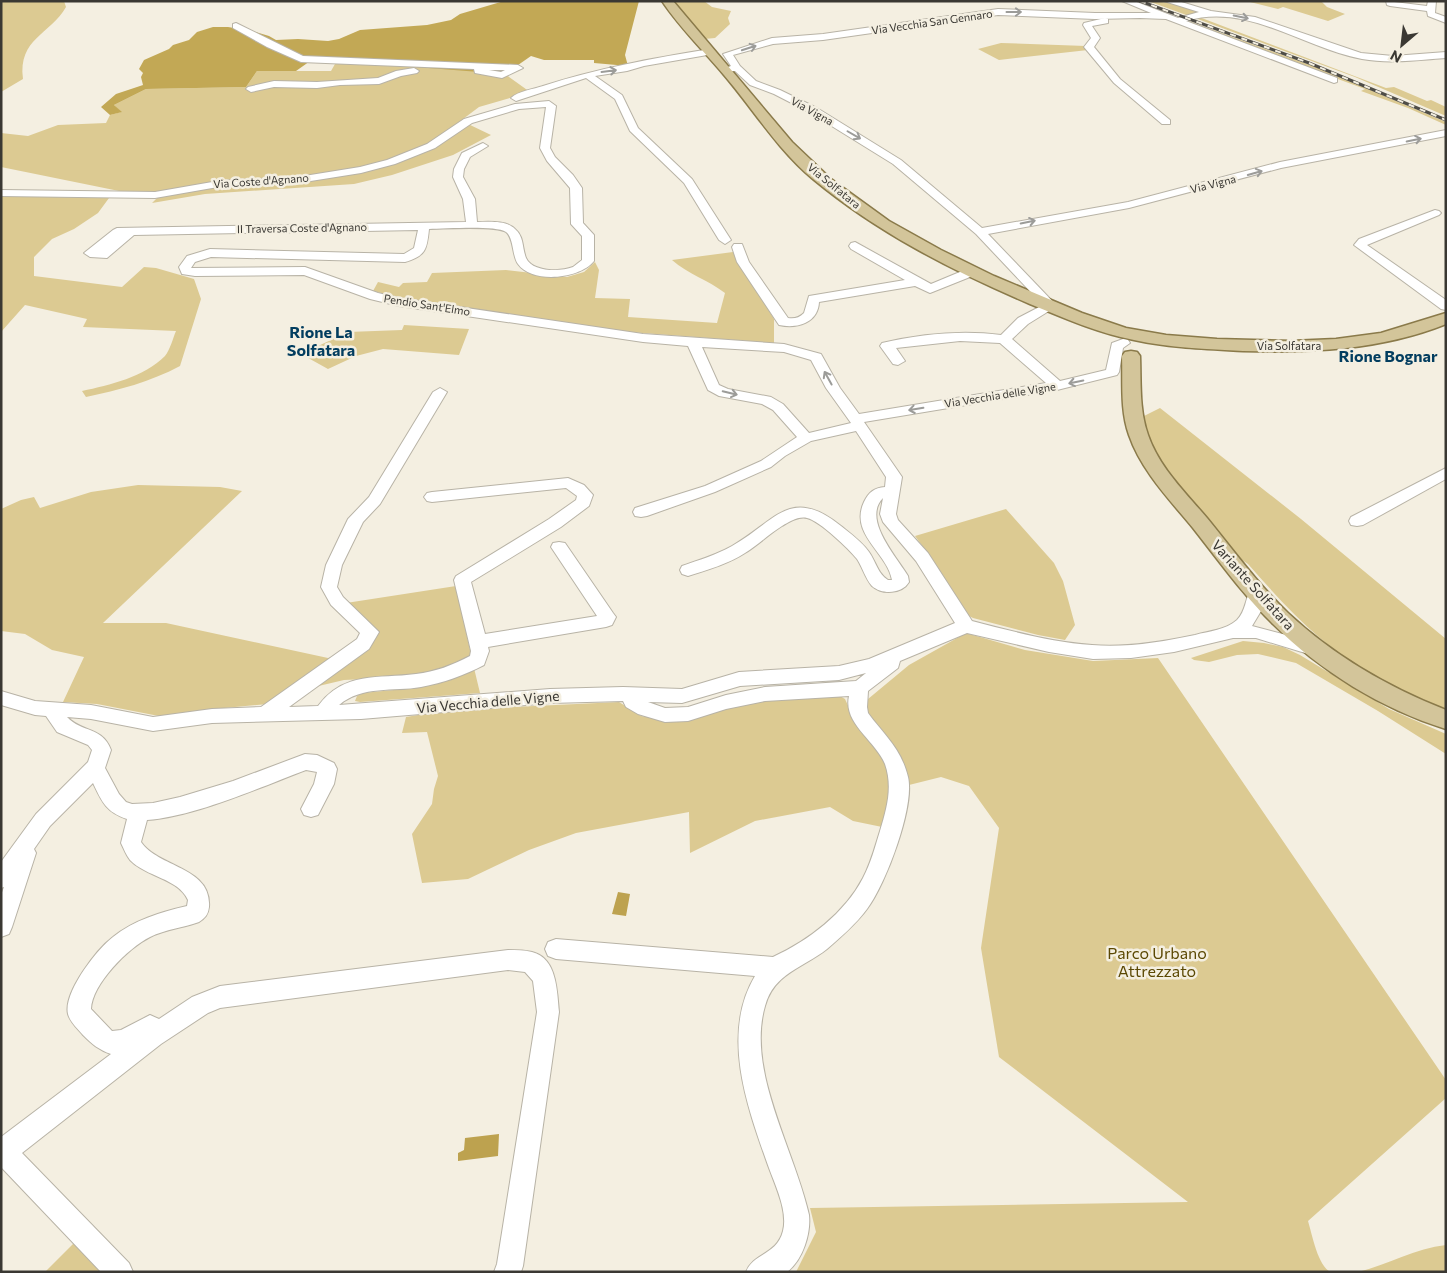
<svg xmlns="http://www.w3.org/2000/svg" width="1447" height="1273" font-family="Commissioner,sans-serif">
	<rect width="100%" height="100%" fill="#f4efe1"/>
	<!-- green -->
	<g fill="#dcca92">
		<path d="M1,1h63l2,6c-16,28 -48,31 -43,72l-22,13z"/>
		<polygon points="674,1 704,1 712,7 731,11 728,18 730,24 715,38 704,39"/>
		<polygon points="1148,1 1173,3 1201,12 1189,16"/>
		<polygon points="1246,1 1321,1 1327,7 1345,14 1328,21 1283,7 1278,9"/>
		<polygon points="1199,17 1386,88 1394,87 1427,101 1431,100 1446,107 1446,116 1355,77 1195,18"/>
		<polygon points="1189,21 1321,69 1446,122 1446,125 1408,108 1361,91 1365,89 1183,22"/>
		<polygon points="1001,43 1086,46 1088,50 999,60 978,49"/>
		<polygon points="362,46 505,74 530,92 479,107 443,134 425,147 413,151 375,164 295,179 165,192 124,192 1,167 1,133 28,136 58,125 106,123 110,115 121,112 114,105 146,89 246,87 257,71 331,71 339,57"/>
		<polygon points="468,124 491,135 453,155 392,175 354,184 205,194 152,203 158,197 202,188 367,170 428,151"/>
		<path d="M1,196l108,2 -11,15 -24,16 -22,10 -18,18v19l88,11 22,-20 12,1 38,11 7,20 -21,67c-30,16 -61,24 -94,31l-4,-6c28,-6 62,-14 83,-35 5,-6 8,-18 11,-25l-93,-4 4,-8 -62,-14 -24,27z"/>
		<path d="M733,252l41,67v24l-145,-11 -228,-34 -28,-7 5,-9 21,5 4,-4 24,-1 5,-9 74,-3 61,7 17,-5 11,-10 4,8 -4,28 35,1 -2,18 89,6 8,-30c-17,-13 -37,-19 -53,-33z"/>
		<polygon points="404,325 469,329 459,355 383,349 356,356 328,369 301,354 348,332 402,330"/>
		<path d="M1160,408l141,111 145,120v71c-44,-17 -90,-41 -126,-72 -26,-22 -49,-48 -72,-74l-6,-4c-29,-31 -76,-78 -93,-117 -3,-8 -6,-17 -9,-25z"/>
		<polygon points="138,485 220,487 242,491 103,623 166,623 328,658 345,654 279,703 214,709 164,717 97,704 63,702 84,657 52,650 25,634 1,631 1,509 21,500 34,497 40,508 91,492"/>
		<path d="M1006,509l48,54 9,18 12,44 -10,15 -27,-5 -65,-17 -6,-3c-18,-26 -33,-54 -52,-79z"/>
		<polygon points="456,586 472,659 411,677 344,680 310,688 374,632 346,603"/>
		<path d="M966,633l59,17 68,11 65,-3 288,422v18l-138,123c4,13 10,46 23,51h-535l20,-40 -6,-24 378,-6 -189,-145 -18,-109 18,-120 -30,-42 -28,-9 -36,9 -29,-60 -14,-22 47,-39z"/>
		<polygon points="1243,641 1264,643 1283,647 1300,655 1389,709 1446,734 1446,754 1378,711 1296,663 1258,654 1237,655 1209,662 1194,660 1191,658"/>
		<polygon points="474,668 480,693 360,702 355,701 357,696 362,693 404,689"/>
		<polygon points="838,695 845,699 855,721 875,745 894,779 887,828 853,821 830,807 755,821 690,853 689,812 576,833 529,850 468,879 422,883 412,834 432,804 434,789 438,776 427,732 402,733 406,717 448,710 619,702 641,716 665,720 702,717 745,702"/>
		<polygon points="75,1242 105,1272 45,1272"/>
		<path d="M1446,1245v27h-88c29,-7 58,-24 88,-27z"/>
	</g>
	<!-- forest -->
	<polygon fill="#c2a855" points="504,1 639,1 625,55 628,66 594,63 594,60 544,60 531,56 505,74 313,59 296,71 257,71 246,87 146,89 114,105 122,112 110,115 101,107 116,94 143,85 141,77 143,73 139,69 144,60 169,49 173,45 189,40 197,32 213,27 228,27 252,31 269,36 276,40 298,39 328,41 339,39 360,30 427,25 451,20 460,14"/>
	<!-- water -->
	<g fill="#bda24f">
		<polygon points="618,892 630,894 626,916 612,914"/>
		<polygon points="499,1134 498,1156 458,1161 458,1153 464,1150 465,1138"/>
	</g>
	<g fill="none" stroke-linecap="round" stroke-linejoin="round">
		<!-- minor casing -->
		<g stroke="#b8b3a6" stroke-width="2">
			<g id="minor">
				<path d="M1122,1h12l44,17 21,-6 -35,-11h14l33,10 44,6 106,36 32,3 53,-4v6c-28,2 -57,6 -84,1 -59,-11 -115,-57 -176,-38l151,57v4l-3,1 -168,-64 -26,-1 -45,1 -97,-4 -175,25 -50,4 -40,11 7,11 16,15 24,9 37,18 84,52 81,68 146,-26 152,-40 166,-32v6l-165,32 -152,40 -141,26 69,72 -29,18 -16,15 48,42 46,-11 6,-27 11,-4 5,1 2,3 -7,5 -4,24 -2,3 -60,15 -193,32 38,55 -6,37 2,6 30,33 44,68c39,10 79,21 120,24 33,3 70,-3 103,-10 14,-4 31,-5 42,-15 9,-9 8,-21 14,-31l6,-2 6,2 2,4 -4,18 -9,15 69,18 3,5 -3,5 -6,2 -59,-18h-23l-59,14 -43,6 -38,1 -44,-7 -82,-19 -67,28 -2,7 -30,23 -1,16 1,6c16,22 33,35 40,64 7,29 -22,107 -41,132 -11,15 -26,28 -40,40 -24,19 -53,24 -62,57 -19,65 30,145 44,209 2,18 -6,45 -22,57h-41c7,-19 31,-17 37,-41 5,-19 -7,-44 -14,-63 -21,-59 -49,-133 -14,-192l-199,-17 -8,-3 -3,-7 3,-7 8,-3 217,18c35,-16 72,-44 90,-79 8,-15 12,-31 17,-47 7,-23 13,-44 5,-67 -10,-24 -42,-40 -36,-68l-84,5 -39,8 -38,12 -23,1 -27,-8 -12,-7 -3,-6 -73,2 -189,16 -149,4 -59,8 -62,-12 -24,-2c15,16 35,9 44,33l-6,18 14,26 7,8 6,2 21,-1 27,-6 53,-16 72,-27 12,1 17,8 3,6 -3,15 -16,31 -7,2 -7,-2 -3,-6 13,-25 3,-12 -11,-2c-45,17 -112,47 -159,50l-6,22c18,26 71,25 68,65 -1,8 -4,11 -10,15 -16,6 -33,7 -49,15 -22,11 -58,47 -59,72l21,22 9,-1 29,-15 9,4 33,-22 28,-11 288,-36c8,0 16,0 24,2 25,6 25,39 27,60l-36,254 -2,6h-27l3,-8 40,-252 -4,-31 -8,-9 -17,-2 -288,38 -12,5 -47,31 -139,109 107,110 4,9h-32l-100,-105v-30l110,-83c-12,-4 -19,-10 -28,-19 -5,-6 -13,-13 -15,-21 -5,-21 29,-65 45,-77 21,-17 48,-25 74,-31l1,-6c-10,-22 -42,-23 -58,-40 -4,-5 -6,-11 -9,-17l6,-24c-21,-7 -25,-17 -34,-36l-43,43 -16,23 2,4 -24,74 -3,7 -8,3v-42l3,-8 -3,1v-26l35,-48 52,-52 4,-12 -4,-5 -31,-13 -11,-16 -11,-1 -34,-10v-14l34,10 56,4 62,12 59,-8 49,-2 96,-68 3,-6 -29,-28 -10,-18 5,-22 22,-46 21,-22 64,-105 7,-4 7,4 -67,112 -17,18 -21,43 -5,22 6,10 36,35 -10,17 -80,58 29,-1c26,-35 60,-27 98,-32 19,-2 37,-9 54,-18l1,-5 -17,-71 2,-4 93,-57 27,-19 1,-4 -11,-8 -134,14 -5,-1 -3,-4 3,-4 5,-1 136,-14 16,7 9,10 -4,11 -28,21 -90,55 14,52 112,-18 -46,-69 2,-4 6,-1 6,1 48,70 3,4 -4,8 -6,2 -118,20 1,4 -5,14c-19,10 -41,18 -63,22 -28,5 -58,-2 -82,18l211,-16 73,-2 59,2 57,-17 100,-6 30,-7 86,-36 -39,-62 -33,-39 -3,-8 3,-16c-21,21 13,58 25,78l1,6c-7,12 -27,13 -37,4 -7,-8 -9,-18 -15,-27 -8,-10 -37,-38 -50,-41 -9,-2 -18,4 -25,8 -13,8 -24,19 -37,27 -17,11 -38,17 -57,23l-6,-2 -2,-4 2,-4c17,-6 34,-11 50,-20 44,-25 58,-61 109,-20 10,8 21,16 28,26 7,10 9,22 19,28h4c-5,-28 -43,-46 -28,-78 5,-10 10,-14 21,-15l1,-10 -30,-46 -45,10 -26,15 -14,11 -56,25 -68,24 -6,1 -6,-1 -2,-4 2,-4 70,-22 56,-25 36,-24 -24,-27 -11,-6 -43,-8 -11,-6 -20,-44 -45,-4 -244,-36 -29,-7 -66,-24 -109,1 -13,-2 -3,-7 8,-11 23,-7 194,5 10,-6 4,-18 -284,5 -27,23 -17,-1 -6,-4 29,-23 4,-2 349,-6 -3,-23 -10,-22 1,-8 8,-16 21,-10 5,3 -18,11 -6,12 -1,8 12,22 2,23c12,0 29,-2 38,7 9,7 7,19 11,29 6,14 34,14 47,9 3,-2 6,-5 9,-7v-24l-11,-12 -1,-36 -23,-27 -7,-13 6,-41 -27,2 -47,14 -37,25 -40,16 -34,9 -63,10 -80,4 -63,11 -154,-2v-6l154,2 63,-11 80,-4 62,-10 27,-7 40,-16 37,-25 51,-15 34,-3 7,5 -6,42 5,9 18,18 9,13 1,35 11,12v26c-14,18 -62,23 -76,3 -6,-8 -4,-26 -12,-32 -11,-7 -62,-3 -77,-3 -2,20 -3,27 -24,33l-194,-5 -16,5 -4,6 114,-1 73,26 21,5 244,36 141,10 37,10 19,34 19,26 187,-31 -46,-40 -40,-2 -64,7 9,13 -7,4 -5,-1 -13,-18 2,-3c39,-9 80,-13 119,-8l17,-17 25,-13 -67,-71 -83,-70 -84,-52 -35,-18 -24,-9 -15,-14 -11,1v-4l7,-2 -8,-12 49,-16 51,-4 175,-25 97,4h56zM702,347l82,5 27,8 15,28 25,35 -42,10 -26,-29 -12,-7 -43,-8 -9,-4zM866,673l-10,8 -91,6 -39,8 -38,12 -23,1 -17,-6 34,1 58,-17 99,-6z"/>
				<polygon points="1386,1 1427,6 1428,1 1436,1 1435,13 1446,17 1446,23 1428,16 1427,11 1390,6 1387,5"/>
				<polygon points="1105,18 1108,19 1108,23 1092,26 1100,38 1094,47 1120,79 1170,120 1170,124 1162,124 1114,83 1084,47 1091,38 1083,25 1084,23"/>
				<path d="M236,23l67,33 215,9 5,3 -21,10 -27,-5 -1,-4 -173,-7 -34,-15 -34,-19v-4zM489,70h16l-4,2z"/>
				<path d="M710,49l5,3 -2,2 -69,12 -17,5 -32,5 27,19 16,33 54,51 39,61 -6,4 -6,-4 -35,-57 -54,-52 -15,-32 -29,-21 -67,22 -3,1 -5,-3c7,-7 23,-9 32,-12 55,-18 111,-28 167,-37z"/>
				<polygon points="414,68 419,71 417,73 401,76 379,84 340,85 317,88 274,87 251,92 246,89 248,87 274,81 317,82 378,78 396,71"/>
				<polygon points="1435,210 1439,211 1441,213 1439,215 1367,245 1446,300 1446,310 1441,309 1354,245 1359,239"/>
				<path d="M855,242l76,42 36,-15h8l2,3 -2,3 -45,18 -15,-7 -96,16c-1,21 -22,27 -40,23l-42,-63 -5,-15 2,-3h8l7,18 39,56c6,1 11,0 16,-5l5,-17 96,-16 -54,-31 -2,-3 2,-3z"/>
				<polygon points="1446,468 1446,479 1363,525 1357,526 1351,525 1349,521 1351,517"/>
			</g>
		</g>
		<!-- major casing -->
		<g stroke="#8a7a4a" stroke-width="3">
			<g id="major">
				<path d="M662,1h11l119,141 39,37 58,42 52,29 53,26 88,37 44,15 40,7 51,4 74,2 45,-2 45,-6 65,-20v11c-65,26 -134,29 -203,27 -36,-2 -73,-3 -109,-11 -36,-7 -70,-22 -104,-36 -77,-33 -152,-71 -217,-125 -35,-29 -60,-70 -89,-104 -21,-25 -44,-47 -62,-74z"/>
				<path d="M1131,351l6,1 3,4c1,26 -1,54 8,79 11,32 37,57 59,83 26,32 51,66 81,95 46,43 100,74 158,97v19c-64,-20 -126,-58 -173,-105 -30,-29 -54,-63 -80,-96 -24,-29 -52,-58 -64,-93 -9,-25 -6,-53 -7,-79l3,-4z"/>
			</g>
		</g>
		<!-- minor -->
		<use href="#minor" fill="#fff" fill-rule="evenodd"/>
		<!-- major -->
		<use href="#major" fill="#d3c59a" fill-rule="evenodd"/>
		<!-- rail casing -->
		<g stroke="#4f4d47" stroke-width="3">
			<polyline id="rail" points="1140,1 1309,63 1446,120"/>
		</g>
		<!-- rail -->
		<use href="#rail" stroke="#f4efe1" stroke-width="2" stroke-dasharray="6" stroke-linecap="butt"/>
	</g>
	<!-- one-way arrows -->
	<defs><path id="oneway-shaft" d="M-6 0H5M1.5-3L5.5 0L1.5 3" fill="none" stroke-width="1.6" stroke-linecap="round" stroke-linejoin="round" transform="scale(1.25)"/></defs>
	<g stroke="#9c9c99">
		<use href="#oneway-shaft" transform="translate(1014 12)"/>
		<use href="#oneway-shaft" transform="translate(1241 17) rotate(12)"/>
		<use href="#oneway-shaft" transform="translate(749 48) rotate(-18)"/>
		<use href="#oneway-shaft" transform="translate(609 71) rotate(-7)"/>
		<use href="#oneway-shaft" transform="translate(854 135) rotate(30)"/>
		<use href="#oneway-shaft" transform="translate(1414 140) rotate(-12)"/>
		<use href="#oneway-shaft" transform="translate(1255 173) rotate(-16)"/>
		<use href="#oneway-shaft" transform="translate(1028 222) rotate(-12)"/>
		<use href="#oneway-shaft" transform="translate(828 378) rotate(-119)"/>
		<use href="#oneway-shaft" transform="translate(1076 382) rotate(168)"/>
		<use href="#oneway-shaft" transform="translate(730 393) rotate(13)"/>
		<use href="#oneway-shaft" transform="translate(916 409) rotate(171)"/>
	</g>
	<g text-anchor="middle" stroke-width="5" stroke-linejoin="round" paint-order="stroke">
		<!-- far-street labels -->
		<g font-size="11" fill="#3a3833" stroke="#f4efe1">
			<text transform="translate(932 22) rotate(-8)" y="4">Via Vecchia San Gennaro</text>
			<text transform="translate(812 111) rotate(29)" y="4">Via Vigna</text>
			<text transform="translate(261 181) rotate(-4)" y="4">Via Coste d'Agnano</text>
			<text transform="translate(1213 184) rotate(-14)" y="4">Via Vigna</text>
			<text transform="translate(834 186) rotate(39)" y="4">Via Solfatara</text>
			<text transform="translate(302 228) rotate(-1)" y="4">II Traversa Coste d'Agnano</text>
			<text transform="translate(427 305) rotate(9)" y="4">Pendio Sant'Elmo</text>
			<text x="1289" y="350">Via Solfatara</text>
			<text transform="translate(1000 395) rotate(-9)" y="4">Via Vecchia delle Vigne</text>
		</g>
		<!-- street labels -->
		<g font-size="14" fill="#3a3833" stroke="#f4efe1">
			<text transform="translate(1253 585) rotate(48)" y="5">Variante Solfatara</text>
			<text transform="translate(488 702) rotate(-5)" y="5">Via Vecchia delle Vigne</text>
		</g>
		<!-- far-district labels -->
		<g font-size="16" font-weight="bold" fill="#023d5f" stroke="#f4efe1">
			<text x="321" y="338">Rione La<tspan x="321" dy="18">Solfatara</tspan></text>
			<text x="1388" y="362">Rione Bognar</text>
		</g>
		<!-- near-park labels -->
		<g font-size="16" fill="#5b4803" stroke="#f4efe1">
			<text x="1157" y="959">Parco Urbano<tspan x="1157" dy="18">Attrezzato</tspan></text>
		</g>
	</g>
	<!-- border -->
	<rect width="1447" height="1273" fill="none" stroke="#3a3833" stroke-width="5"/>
	<!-- north arrow -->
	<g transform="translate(1402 45) rotate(208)" stroke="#f4efe1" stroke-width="4" paint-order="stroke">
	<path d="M0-4L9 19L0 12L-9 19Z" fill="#3a3833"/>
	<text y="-8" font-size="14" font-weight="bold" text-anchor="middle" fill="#3a3833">N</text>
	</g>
</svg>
